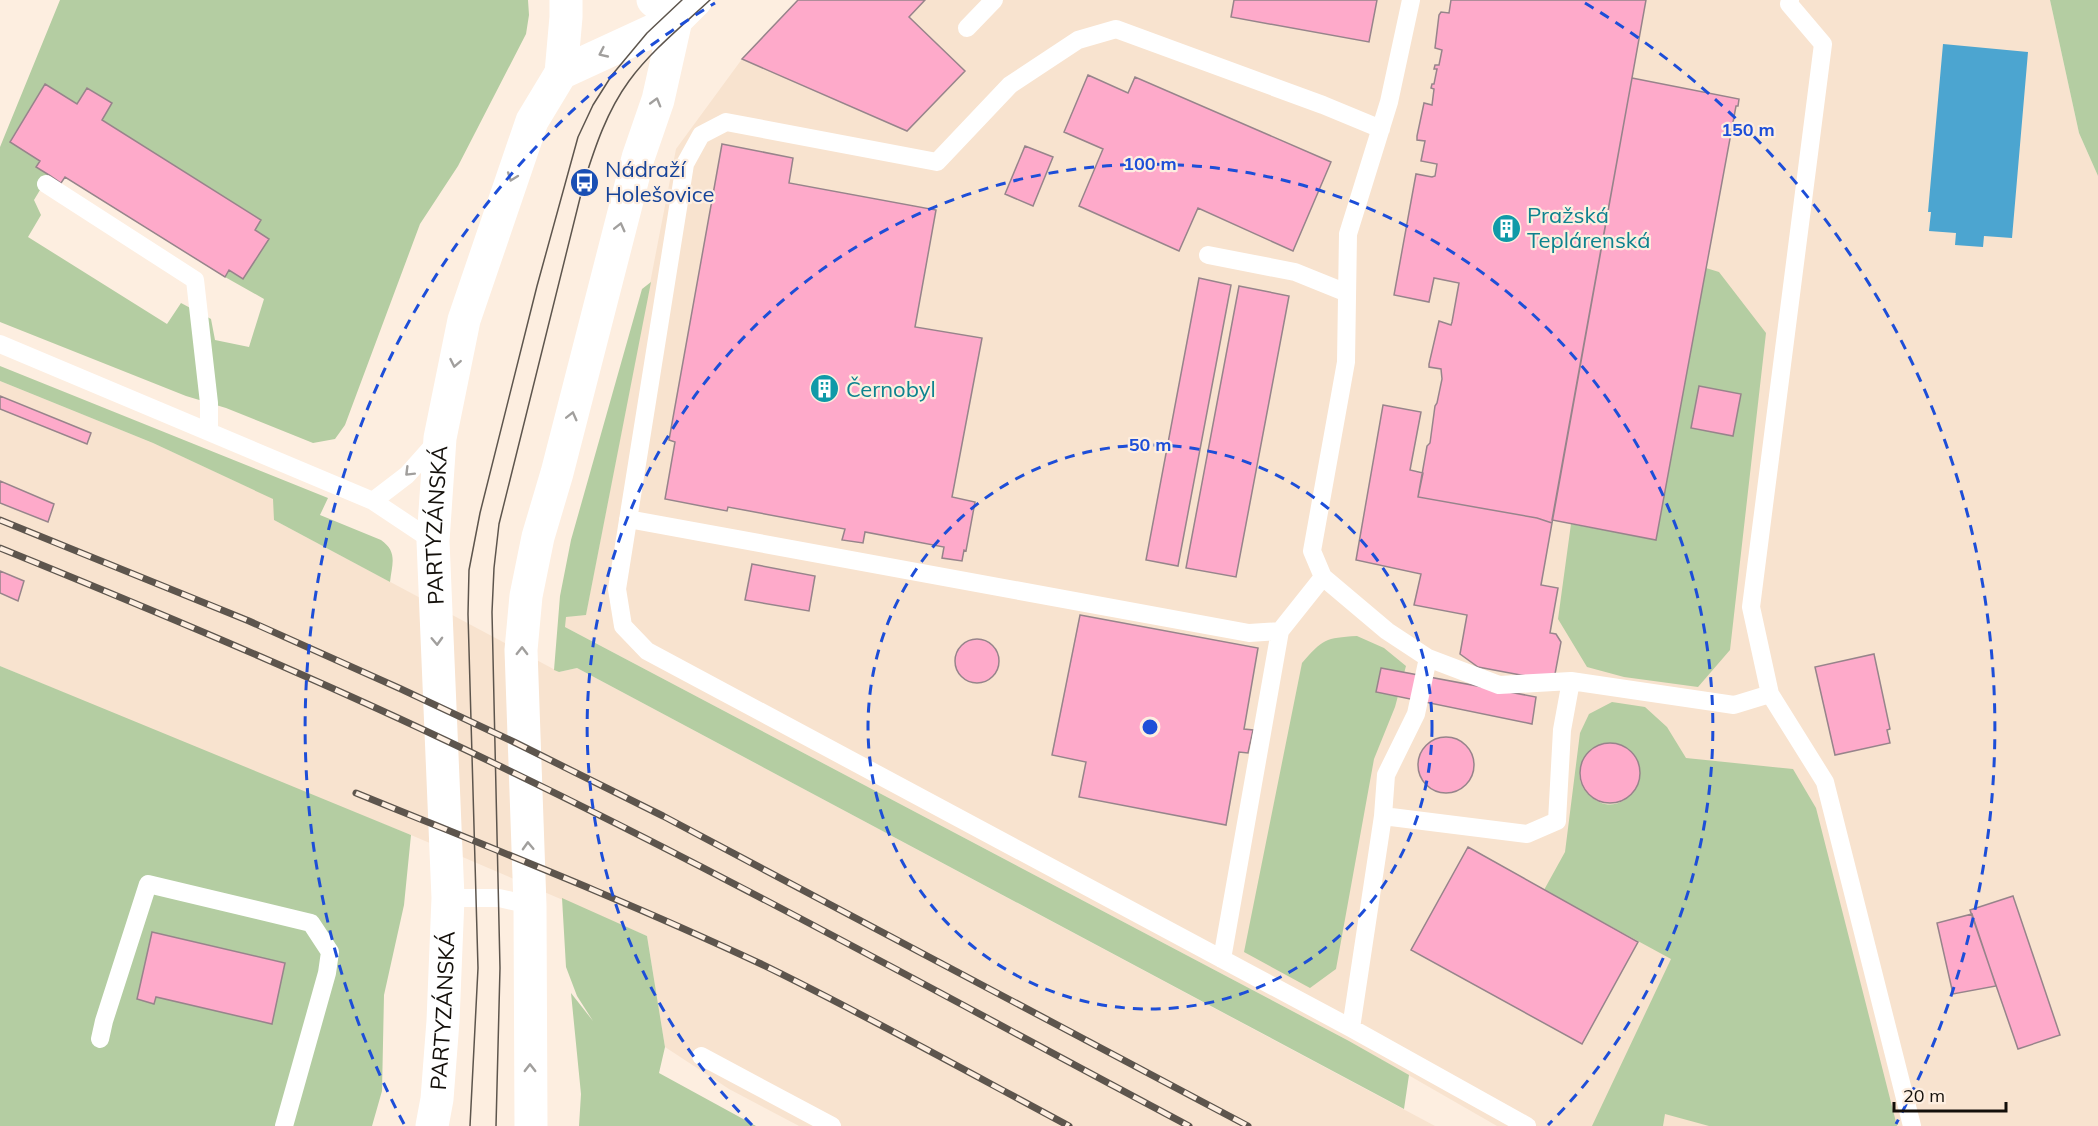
<svg xmlns="http://www.w3.org/2000/svg" width="2098" height="1126" viewBox="0 0 2098 1126" font-family="Mulish,sans-serif">
  <style>
    .built { fill: #f8e3cf }
    .green { fill: #b4cda2; fill-rule: evenodd }
    .water { fill: #4ca5d0 }
    .building { fill: #feaaca; stroke: #97848b; stroke-width: 1.5 }
    .lines { fill: none; stroke-linecap: round; stroke-linejoin: round }
    .service { stroke: #fff; stroke-width: 18 }
    .secondary { stroke: #fff; stroke-width: 33 }
    .tram { stroke: #5d554d; stroke-width: 1.5 }
    .rail-casing { stroke: #5d554d; stroke-width: 7 }
    .rail { stroke: #fdeee0; stroke-width: 4.5; stroke-dasharray: 14; stroke-linecap: butt }
    .oneway { stroke: #a19f9d }
    .ring { fill: none; stroke: #1d4ed8; stroke-width: 3; stroke-dasharray: 10 8 }
    .labels { text-anchor: middle; stroke-width: 4.5; stroke-linejoin: round; paint-order: stroke }
    .transit-label { font-size: 22px; fill: #164399; stroke: #fdeee0; text-anchor: start }
    .culture-label { font-size: 22px; fill: #0d838f; stroke: #fdeee0; text-anchor: start }
    .street-label { font-size: 22px; fill: #130f0a; stroke: #fdeee0 }
    .centre { fill: #1d4ed8; stroke: #fdeee0; stroke-width: 3 }
    .ring-label { font-size: 18px; text-anchor: middle; font-weight: bold; fill: #1d4ed8; stroke: #fdeee0; stroke-width: 4.5; stroke-linejoin: round; paint-order: stroke }
  </style>
  <rect width="100%" height="100%" fill="#fdeee0"/>
  <path class="built" d="M798,0H2050L2079,133L2098,176V1126H1497L1349,1041L565,627V617L586,614L676,149L742,59Z
    M0,381L153,443L274,499V520L559,672L577,668L1435,1126H799L729,1089L665,1047L647,936L411,835L272,780L0,666Z"/>
  <path class="green" d="M60,0H528L529,15L526,34L458,166L420,224L345,425L335,439L313,443L226,408L186,396L0,322V147ZM45,84L77,104L87,88L112,103L102,120L261,220L255,230L268,239L243,279L229,270L225,277L264,299L249,347L215,340L211,319L181,303L167,324L28,237L41,215L34,200L49,175L37,167L40,161L10,141Z
    M2050,0H2098V176L2079,133Z
    M1706,268L1719,272L1766,333L1730,650L1698,687L1624,677L1587,667L1558,619L1571,524L1656,540ZM1699,387L1741,394L1733,436L1691,428Z
    M651,282L586,615L566,617L565,627L1349,1041L1409,1075L1404,1109L577,668L559,672L554,670L560,596L571,540L642,289Z
    M0,366L328,498L320,515L381,540C398,552 392,564 390,582L274,520L273,499L153,443L0,381Z
    M1357,636L1384,648L1406,666L1395,707L1374,759L1336,969L1310,988L1244,952L1302,663C1323,639 1325,638 1357,636Z
    M0,666L411,835L404,905L384,995L382,1091L372,1126H0ZM152,932L285,963L271,1023L156,997L154,1004L137,999Z
    M1612,702L1645,707L1667,727L1686,758L1793,769L1816,808L1897,1126H1709L1665,1114L1663,1126H1592L1671,959L1544,890L1565,852L1580,733L1589,714ZM1604,743C1671,743 1630,835 1588,794C1570,777 1584,750 1604,743Z
    M562,898L647,936L665,1047L659,1073L756,1126H579L581,1094L571,993L593,1021L577,996L566,967Z"/>
  <path class="water" d="M1943,44L2028,52L2012,238L1984,236L1983,247L1955,245L1956,233L1929,231L1931,212H1928Z"/>
  <path class="building" d="M798,0H925L909,17L965,71L907,131L742,59Z
    M1234,0H1377L1369,42L1231,17Z
    M1451,0H1646L1552,523L1537,518L1418,497L1427,446L1430,443L1435,406L1437,403L1442,379L1441,369L1429,367V364L1439,321L1451,325L1452,322L1459,283L1434,278L1429,302L1394,295L1416,174L1432,177L1435,176L1437,164L1421,161L1425,141L1417,140V136L1424,103L1432,105L1434,89L1431,88L1432,84H1434L1437,69H1434L1435,65H1439L1442,50L1435,48L1439,15L1441,12L1449,13Z
    M1088,75L1128,93L1135,77L1331,162L1293,251L1198,208L1179,251L1079,206L1103,149L1064,132Z
    M1632,78L1739,99L1738,106H1736L1656,540L1552,520Z
    M45,84L77,104L87,88L112,103L102,120L261,220L255,230L269,239L243,279L229,270L225,277L65,177L61,183L49,175L36,167L40,161L10,142Z
    M722,144L793,158L789,183L936,210L915,327L982,338L952,497L975,502L966,551L964,550L962,561L942,558L944,547L865,532L863,543L842,540L845,529L728,507L727,511L665,499L675,442L669,440Z
    M1025,146L1053,157L1033,206L1005,194Z
    M1199,278L1231,285L1178,566L1146,560Z
    M1239,286L1289,296L1236,577L1186,568Z
    M1699,386L1741,394L1733,436L1691,428Z
    M0,396L91,433L87,444L0,409Z
    M1383,405L1421,412L1410,470L1423,473L1418,497L1537,518L1552,523L1541,585L1558,588L1550,633L1556,634L1561,642L1555,674L1548,680L1478,667L1460,654L1467,615L1414,605L1421,574L1356,560Z
    M0,481L54,504L48,522L0,503Z
    M752,564L815,576L809,611L745,600Z
    M0,571L24,581L18,601L0,593Z
    M1080,615L1258,648L1244,729L1253,730L1248,753L1239,752L1226,825L1079,797L1086,762L1052,755Z
    M955 661a22 22 0 1 1 44 0a22 22 0 1 1-44 0Z
    M1874,654L1890,729L1887,730L1890,743L1835,755L1815,667Z
    M1381,668L1536,697L1532,724L1376,692Z
    M1418 765a28 28 0 1 1 56 0a28 28 0 1 1-56 0Z
    M1580 773a30 30 0 1 1 60 0a30 30 0 1 1-60 0Z
    M1468,847L1638,942L1582,1044L1411,950Z
    M2013,896L2060,1035L2018,1049L1970,910Z
    M1972,914L1996,986L1953,994L1937,923Z
    M152,932L285,963L272,1024L156,997L154,1004L137,999Z"/>
  <g class="lines">
    <path class="service" d="M1411,0L1389,102L1348,234L1346,362L1312,551L1323,577L1387,631L1428,658L1499,685L1571,681L1734,705L1770,694
      M1790,0L1789,4L1823,44L1751,607L1770,694L1825,782L1912,1126
      M967,28L994,0
      M1381,129L1323,105L1116,29L1078,40L1010,85L937,162L726,122L701,135L685,164L617,589L623,626L647,651L1351,1028L1527,1126
      M46,184L195,280L209,403V432
      M1208,255L1295,272L1347,293
      M0,344L373,501L433,541
      M373,501L407,475L439,439
      M628,519L1249,633L1280,631L1323,577
      M1383,816L1527,834L1557,821L1562,730L1571,681
      M448,898H499L530,905
      M1222,959L1280,631
      M1351,1028L1383,816L1386,775L1416,714L1428,658
      M100,1039L104,1021L148,884L311,923L330,952L327,973L284,1126
      M701,1056L832,1126"/>
    <g class="secondary">
      <path d="M653,0L676,20"/>
      <path d="M561,73L566,17V0"/>
      <path id="s1" d="M432,1126L437,1099L443,1021L448,898L433,541L440,438L464,320L532,121L561,73L676,20L696,0"/>
      <path d="M531,1126L530,905L521,650L526,596L538,537L557,473L638,158L658,100L676,20"/>
    </g>
    <path class="tram" d="M470,1126L478,968L468,614L469,570L480,513L537,286L578,137L593,105L612,75L647,33L682,0
      M496,1126L500,968L492,612L494,568L499,524L584,182C595,147 607,111 629,81C651,51 682,26 710,0"/>
    <defs>
      <path id="rail" d="M0,520L249,621L401,689L514,742L663,816L1248,1126
        M0,548C150,609 299,671 445,740C698,859 942,995 1189,1126
        M356,793C491,848 627,901 759,963C864,1014 966,1071 1069,1126"/>
    </defs>
    <use href="#rail" class="rail-casing"/>
    <use href="#rail" class="rail"/>
  </g>
  <defs><path id="oneway-chevron" d="M-2-3.5L2.5 0L-2 3.5" fill="none" stroke-width="1.6" stroke-linecap="round" stroke-linejoin="round" transform="scale(1.5)"/></defs>
  <g class="oneway">
    <use href="#oneway-chevron" transform="translate(603 53) rotate(155)"/>
    <use href="#oneway-chevron" transform="translate(656 102) rotate(-74)"/>
    <use href="#oneway-chevron" transform="translate(512 177) rotate(110)"/>
    <use href="#oneway-chevron" transform="translate(620 227) rotate(-76)"/>
    <use href="#oneway-chevron" transform="translate(455 363) rotate(101)"/>
    <use href="#oneway-chevron" transform="translate(572 416) rotate(-76)"/>
    <use href="#oneway-chevron" transform="translate(409 472) rotate(135)"/>
    <use href="#oneway-chevron" transform="translate(437 641) rotate(88)"/>
    <use href="#oneway-chevron" transform="translate(522 651) rotate(-89)"/>
    <use href="#oneway-chevron" transform="translate(528 846) rotate(-92)"/>
    <use href="#oneway-chevron" transform="translate(530 1068) rotate(-90)"/>
  </g>
  <g class="ring">
    <circle cx="1150" cy="727" r="282"/>
    <path d="M752 1125A563 563 0 1 1 1548 1125"/>
    <path d="M404 1124A845 845 0 0 1 715 3M1585 3A845 845 0 0 1 1896 1124"/>
  </g>
  <defs>
    <symbol id="bus-disc" viewBox="-11 -11 22 22"><circle r="9.5" fill="#1a4fb4" stroke="#fdeee0"/><path d="M-5-6H5V4H4V6H2V4H-2V6H-4V4H-5ZM-3.5-4V0h7V-4ZM-3.5 1.2v1.5H-2V1.2ZM2 1.2v1.5H3.5V1.2Z" fill="#fff"/></symbol>
    <symbol id="building-disc" viewBox="-11 -11 22 22"><circle r="9.5" fill="#0f9aa8" stroke="#fdeee0"/><path d="M-4-6H4V6H1V3H-1V6H-4ZM-2.5-4.3h1.7v1.8h-1.7ZM.8-4.3h1.7v1.8H.8ZM-2.5-1h1.7V.8h-1.7ZM.8-1h1.7V.8H.8Z" fill="#fff"/></symbol>
  </defs>
  <g fill-rule="evenodd">
    <use href="#bus-disc" x="568" y="166" width="33" height="33"/>
    <use href="#building-disc" x="1490" y="212" width="33" height="33"/>
    <use href="#building-disc" x="808" y="372" width="33" height="33"/>
  </g>
  <g class="labels">
    <g class="transit-label">
      <text x="605" y="177">Nádraží<tspan x="605" dy="25">Holešovice</tspan></text>
    </g>
    <g class="culture-label">
      <text x="1527" y="223">Pražská<tspan x="1527" dy="25">Teplárenská</tspan></text>
      <text x="846" y="397">Černobyl</text>
    </g>
    <g class="street-label">
      <text dy="8" stroke="none"><textPath href="#s1" startOffset="602">PARTYZÁNSKÁ</textPath></text>
      <text dy="8" stroke="none"><textPath href="#s1" startOffset="116">PARTYZÁNSKÁ</textPath></text>
    </g>
  </g>
  <circle cx="1150" cy="727" r="9" class="centre"/>
  <g class="ring-label">
    <text x="1748" y="136">150 m</text>
    <text x="1150" y="170">100 m</text>
    <text x="1150" y="451">50 m</text>
  </g>
  <path d="M1894 1102v9h112v-9" fill="none" stroke="#130f0a" stroke-width="3"/>
  <text x="1903" y="1102" font-size="18" fill="#130f0a" stroke="#fdeee0" stroke-width="4.5" paint-order="stroke">20 m</text>
</svg>
